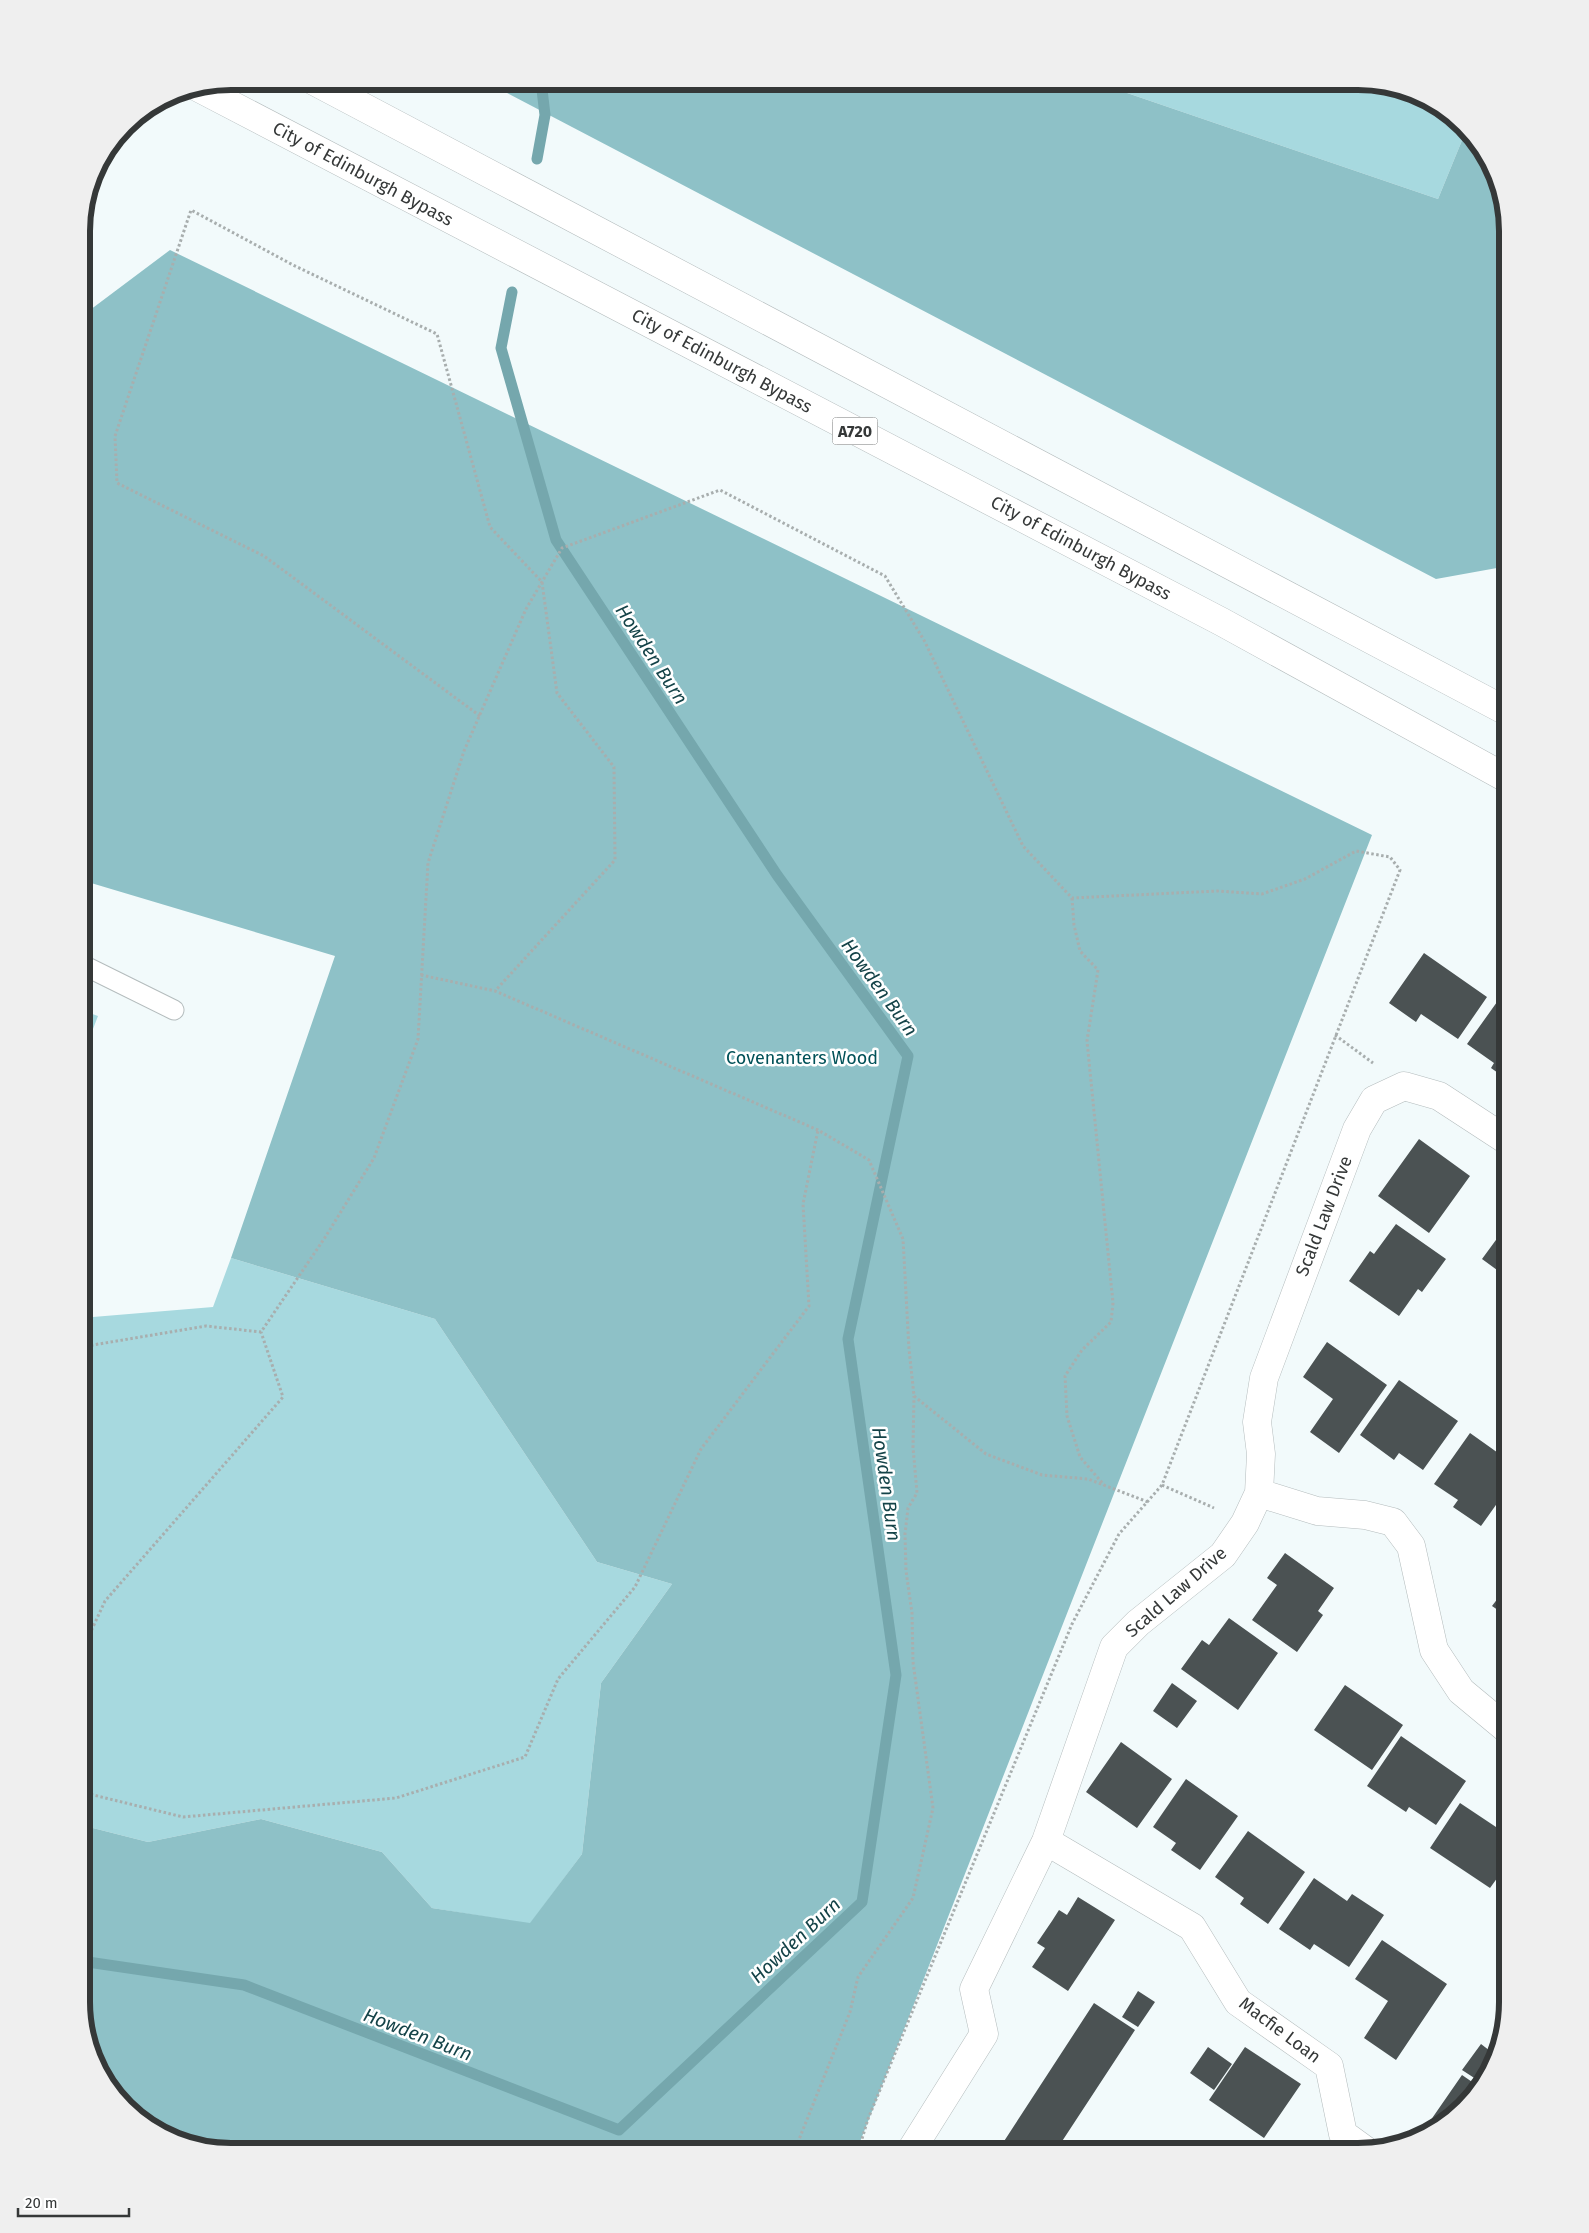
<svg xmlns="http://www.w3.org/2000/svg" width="1589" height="2233" viewBox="0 0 1589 2233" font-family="'Fira Sans',sans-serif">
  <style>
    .green { fill: #a7d9df }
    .forest { fill: #8ec1c7 }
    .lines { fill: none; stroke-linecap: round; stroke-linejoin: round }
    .stream { stroke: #75a7ad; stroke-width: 11 }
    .building { fill: #4b5253 }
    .service-casing { stroke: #b4bcbd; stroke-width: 21 }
    .minor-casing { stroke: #b4bcbd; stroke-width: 29 }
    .trunk-casing { stroke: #b4bcbd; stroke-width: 29 }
    .path { stroke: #a8aeae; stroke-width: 3; stroke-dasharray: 2.5 2.5; stroke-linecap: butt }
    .service { stroke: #fff; stroke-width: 19 }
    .minor { stroke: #fff; stroke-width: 28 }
    .trunk { stroke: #fff; stroke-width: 28 }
    .labels { text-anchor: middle; stroke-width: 5; stroke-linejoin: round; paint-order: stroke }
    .shield { fill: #fff; stroke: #727474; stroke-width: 1 }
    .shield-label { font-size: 16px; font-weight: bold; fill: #353838 }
    .street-label { font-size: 18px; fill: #353838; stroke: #fff }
    .park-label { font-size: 18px; fill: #015158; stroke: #fff }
    .water-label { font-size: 19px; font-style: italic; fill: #144348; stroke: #fff }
    .rim { fill: none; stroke: #353838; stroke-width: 6 }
  </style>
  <rect width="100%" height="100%" fill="#f2fafb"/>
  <path class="green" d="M1092,81L1368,82L1433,101L1465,133L1438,199Z
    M81,1010L98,1016L81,1060Z
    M231,1258L435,1319L597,1562L672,1584L601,1683L582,1854L530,1924L432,1908L382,1852L261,1819L148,1842L81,1825V1318L213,1307Z"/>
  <path class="forest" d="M484,81H1092L1438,199L1465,133L1488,156L1508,231V566L1436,579Z
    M170,250L1372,835L856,2152L221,2151L156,2132L101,2077L81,2002V1825L148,1842L261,1819L382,1852L432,1908L530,1923L582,1854L601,1683L672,1584L597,1562L435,1319L231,1258L335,956L81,880L82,316Z"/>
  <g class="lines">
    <path class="stream" d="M537,159L545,115L541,81
      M81,1961L244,1985L619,2130L862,1902L896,1675L848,1339L908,1056L777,875L556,540L501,348L512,292"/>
  </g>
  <path class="building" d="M1424,953L1487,997L1458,1039L1421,1014L1416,1022L1389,1003Z
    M1502,995L1508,999V1080L1491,1068L1494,1063L1467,1044Z
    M1419,1139L1470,1176L1429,1233L1378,1196Z
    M1396,1224L1446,1259L1422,1292L1418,1289L1399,1316L1349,1281L1370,1251L1374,1254Z
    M1504,1229L1508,1232V1278L1482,1259Z
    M1327,1342L1387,1385L1339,1453L1310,1432L1333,1399L1303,1377Z
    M1399,1380L1458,1421L1423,1470L1399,1453L1394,1460L1360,1435Z
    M1470,1433L1508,1460V1488L1481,1526L1453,1507L1458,1500L1434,1484Z
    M1285,1553L1334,1588L1318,1611L1323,1615L1297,1652L1252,1620L1277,1585L1267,1578Z
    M1508,1585V1617L1492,1606Z
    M1229,1618L1278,1653L1238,1710L1181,1669L1202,1640L1209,1645Z
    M1172,1683L1197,1701L1177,1728L1153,1711Z
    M1345,1685L1403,1725L1372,1770L1314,1730Z
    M1401,1736L1466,1781L1436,1825L1409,1807L1406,1812L1367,1786Z
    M1121,1742L1172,1779L1137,1828L1086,1792Z
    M1186,1779L1238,1816L1200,1870L1171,1850L1176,1843L1153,1827Z
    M1460,1803L1508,1835V1863L1490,1888L1430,1848Z
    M1248,1831L1305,1872L1268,1924L1240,1904L1244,1898L1215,1877Z
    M1314,1878L1347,1901L1352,1894L1384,1915L1349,1967L1314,1944L1310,1950L1279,1929Z
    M1078,1897L1115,1920L1068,1991L1032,1967L1045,1948L1037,1943L1052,1921L1059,1910L1067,1915Z
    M1382,1940L1447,1984L1396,2060L1364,2038L1388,2001L1355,1979Z
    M1138,1991L1155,2002L1138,2027L1122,2017Z
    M1094,2003L1135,2030L1055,2152H997Z
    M1481,2044L1494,2054L1488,2077L1482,2083L1462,2070Z
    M1208,2047L1232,2064L1214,2090L1190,2073Z
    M1245,2047L1301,2084L1264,2138L1209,2100Z
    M1462,2075L1478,2086L1432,2132L1426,2127Z"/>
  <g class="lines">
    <defs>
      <path id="service" d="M81,964L174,1010"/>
      <path id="minor" d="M1259,1493L1317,1511L1365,1515L1393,1522L1411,1546L1434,1650L1461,1691L1508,1730
        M1046,1841L1192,1927L1238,2002L1329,2066L1343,2134L1365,2150
        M910,2152L984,2034L974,1989L1046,1841L1114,1647L1138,1623L1223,1555L1245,1523L1259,1493L1261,1454L1257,1422L1264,1378L1357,1129L1374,1100L1404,1086L1439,1096L1508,1141"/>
      <path id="trunk" d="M314,81L1508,712
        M199,88L1222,622L1508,779"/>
    </defs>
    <use href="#service" class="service-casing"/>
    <use href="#minor" class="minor-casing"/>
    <use href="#trunk" class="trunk-casing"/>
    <path class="path" d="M480,716L264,556L117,483L115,436L191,210L293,265L437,334L490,527L542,582L557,693L614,767L615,860L495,991
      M1072,898L1074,925L1080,951L1098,970L1087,1041L1113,1303L1111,1322L1082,1350L1065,1376L1067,1416L1080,1457L1104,1485
      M421,975L495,991L818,1130L869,1160L903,1239L909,1349L914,1396L986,1454L1042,1475L1088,1479L1148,1502
      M1335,1035L1373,1063
      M81,1347L206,1326L261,1332L326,1236L374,1158L418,1039L428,863L464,751L526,609L562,548L720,490L885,576L925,642L1023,846L1072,898L1217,891L1262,894L1305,879L1356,851L1390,857L1400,870L1162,1485L1119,1534L1072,1624L868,2119L858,2152
      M1162,1485L1214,1508
      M81,1653L105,1601L283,1397L261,1332
      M81,1792L183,1817L396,1798L525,1757L558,1679L635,1587L701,1449L809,1306L803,1204L818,1130
      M794,2152L850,2012L858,1977L913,1898L933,1808L913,1662L912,1613L906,1571L905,1534L908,1508L917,1493L913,1447L914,1396"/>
    <use href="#service" class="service"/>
    <use href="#minor" class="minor"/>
    <use href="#trunk" class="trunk"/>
  </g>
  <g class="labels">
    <rect class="shield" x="832.5" y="417.5" width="45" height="27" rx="4"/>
    <g class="shield-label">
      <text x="855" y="437">A720</text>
    </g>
    <g class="street-label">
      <text transform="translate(363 174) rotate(28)" y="6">City of Edinburgh Bypass</text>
      <text transform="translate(722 361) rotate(28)" y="6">City of Edinburgh Bypass</text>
      <text transform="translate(1081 548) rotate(28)" y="6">City of Edinburgh Bypass</text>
      <text transform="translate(1324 1216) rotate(-69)" y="6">Scald Law Drive</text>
      <text transform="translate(1176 1592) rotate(-41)" y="6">Scald Law Drive</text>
      <text transform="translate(1280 2030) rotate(37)" y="6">Macfie Loan</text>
    </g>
    <g class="park-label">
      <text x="802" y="1064">Covenanters Wood</text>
    </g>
    <g class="water-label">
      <text transform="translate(652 654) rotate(57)" y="7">Howden Burn</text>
      <text transform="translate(880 987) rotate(54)" y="7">Howden Burn</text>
      <text transform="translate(887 1484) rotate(82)" y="7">Howden Burn</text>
      <text transform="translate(795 1940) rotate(-43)" y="7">Howden Burn</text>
      <text transform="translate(418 2034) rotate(21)" y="7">Howden Burn</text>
    </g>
  </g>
  <path d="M0 0H1589V2233H0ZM231 90H1358A141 141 0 0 1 1499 231V2002A141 141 0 0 1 1358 2143H231A141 141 0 0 1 90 2002V231A141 141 0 0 1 231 90Z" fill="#efefef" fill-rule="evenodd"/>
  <path class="rim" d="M231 90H1358A141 141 0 0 1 1499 231V2002A141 141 0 0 1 1358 2143H231A141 141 0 0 1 90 2002V231A141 141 0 0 1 231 90Z"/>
  <path d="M18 2208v8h111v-8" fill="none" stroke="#353838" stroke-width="2.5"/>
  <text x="25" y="2208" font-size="15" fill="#353838" stroke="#ffffff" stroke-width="4" paint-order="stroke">20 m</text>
</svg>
